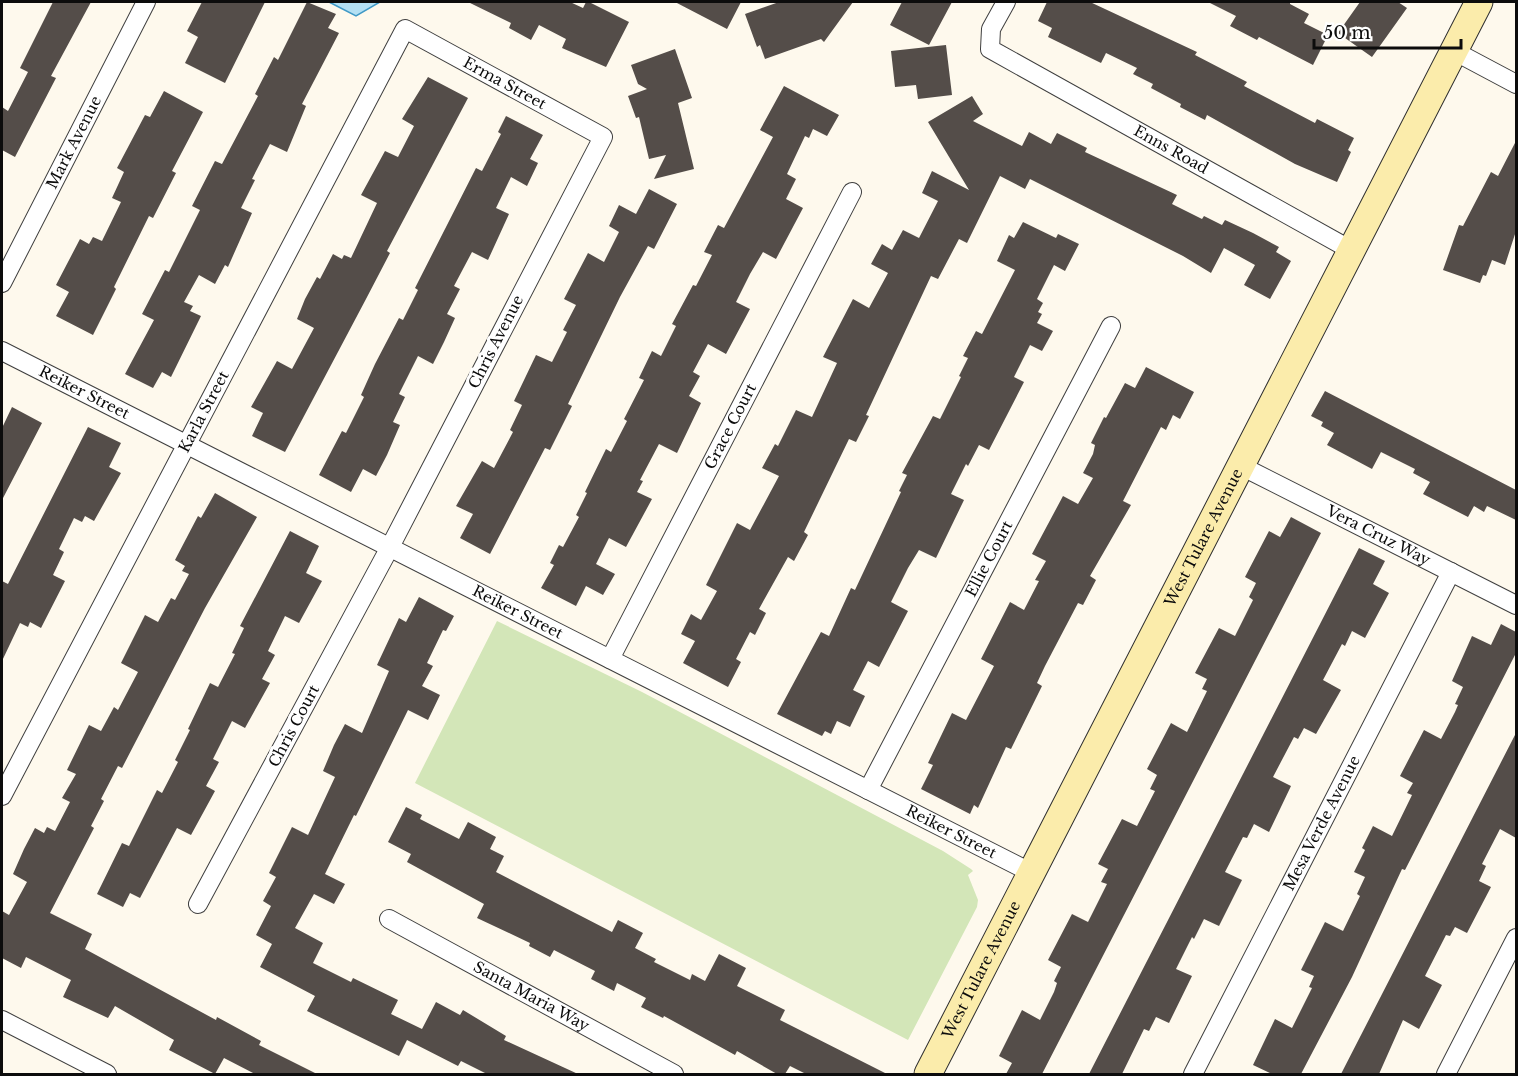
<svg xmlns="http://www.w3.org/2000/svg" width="1518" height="1076" viewBox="0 0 1518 1076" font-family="'Libre Baskerville',serif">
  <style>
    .green { fill: #d3e6b8 }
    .water { fill: #b4e0f3; stroke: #3f99c6; stroke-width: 1.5 }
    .building { fill: #544d49 }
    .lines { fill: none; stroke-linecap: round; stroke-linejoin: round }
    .street-casing { stroke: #3f3f3f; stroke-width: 20 }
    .secondary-casing { stroke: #2e2e2e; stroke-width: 29 }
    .street { stroke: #fff; stroke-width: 18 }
    .secondary { stroke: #fbecab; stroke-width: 27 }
    .labels { text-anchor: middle; stroke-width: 6; stroke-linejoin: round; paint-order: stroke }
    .street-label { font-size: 15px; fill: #0c0c0c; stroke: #fff }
  </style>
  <rect width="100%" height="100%" fill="#fef9ed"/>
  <path class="green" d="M497,621L642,692L943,851L971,869L973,871L968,875L978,900L977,907L908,1040L415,783Z"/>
  <path class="water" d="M329,2H380L356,16Z"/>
  <path class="building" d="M53,2H91L51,76L56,78L15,157L2,150V107L8,111L28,72L20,68Z
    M202,2H265L225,83L185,63L198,37L187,31Z
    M307,2L336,14L328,28L339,33L302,104L306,106L287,152L270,144L252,179L255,180L241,208L252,213L228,267L225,265L215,284L199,275L184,302L193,306L190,311L201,316L171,377L162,372L153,388L125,374L154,320L142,314L165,270L169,272L200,210L192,206L215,161L222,164L258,96L255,94L274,57L278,60Z
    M468,2H570L583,8L586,2H589L629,22L606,67L562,48L566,39L539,25L531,40L509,28L511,23Z
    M675,2H741L727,29Z
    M779,2H853L824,42L821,39L765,59L760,45L757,47L745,14Z
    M902,2H952L929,45L890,25Z
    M1047,2H1090L1197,52L1195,55L1247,82L1244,86L1315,123L1317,119L1354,138L1348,150L1351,152L1337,182L1295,164L1207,115L1205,120L1180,107L1181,104L1151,88L1153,84L1133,74L1137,68L1106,53L1101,63L1048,37L1052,28L1038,21Z
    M1208,2H1290V4L1309,14L1304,23L1328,35L1313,65L1259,37L1257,40L1230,26L1236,16Z
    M1360,2H1398L1407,8L1372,57L1338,33Z
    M946,45L952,95L918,99L916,85L895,87L891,51Z
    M675,49L692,98L678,103L694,169L654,179L666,155L649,159L639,117L636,118L628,96L647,89L638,84L631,65Z
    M428,77L468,98L387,251L390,253L366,299L285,452L252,436L263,413L251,407L277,361L292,369L314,328L297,319L305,299L317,277L320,279L333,254L342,259L344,255L351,258L377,203L361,195L385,151L398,157L414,126L402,119Z
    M784,86L839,115L827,136L813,129L809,138L805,136L787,174L796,179L786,199L803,208L776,259L763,252L750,274L736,302L750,309L726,354L708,344L693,372L700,376L689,396L701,403L677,453L659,444L640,480L643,481L637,492L652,499L626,547L609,538L596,564L615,574L603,595L586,586L576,606L541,588L554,565L550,563L559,545L563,547L579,517L576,515L587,493L585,492L606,449L611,452L627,421L624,419L644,380L639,378L652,351L661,356L676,326L672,324L693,285L696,286L712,255L704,252L718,225L724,228L773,137L760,130Z
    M164,91L203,112L172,171L176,173L153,218L149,216L114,287L116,289L93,335L56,316L69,292L56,285L80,239L89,244L93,237L102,241L121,202L112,198L124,172L117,168L145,115L150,117Z
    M972,96L983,114L973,121L1022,146L1029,132L1051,144L1057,133L1087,148L1085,152L1177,195L1172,204L1202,219L1204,216L1222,225L1225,220L1253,233L1279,247L1276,252L1291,261L1270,299L1244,285L1255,265L1224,248L1211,273L1183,256L1030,179L1025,189L1000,176L967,243L959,239L938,279L931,276L866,415L869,416L856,442L849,439L804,532L808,535L794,561L788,557L759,609L766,613L755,635L750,632L736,659L741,662L728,687L683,663L695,641L681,634L691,614L701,620L717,591L706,585L737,523L750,530L779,476L762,468L775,444L778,446L796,410L812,417L837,363L823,357L853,299L869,308L888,273L871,264L882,244L892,250L903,230L919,238L938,201L922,193L932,171L969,190L928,122Z
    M506,116L543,135L530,159L538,163L527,186L511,177L496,208L509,214L488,260L472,252L454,286L460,289L447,314L455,318L444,342L433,364L418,356L399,394L405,397L393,422L400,425L387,455L376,476L363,469L351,492L319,475L342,431L346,433L364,397L361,395L375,364L399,318L403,320L418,290L415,288L476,168L482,171L501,134L498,132Z
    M1516,141V231L1505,265L1492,260L1486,276L1483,275L1480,283L1443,270L1459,225L1463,226L1491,172L1498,176Z
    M649,189L677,204L654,249L648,246L620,297L568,404L572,406L550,450L545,448L490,554L460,538L473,514L456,506L482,461L494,468L513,432L510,430L522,405L514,401L536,355L552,362L567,332L563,330L576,305L564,299L588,253L604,262L619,232L609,226L619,205L636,214Z
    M1023,222L1056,238L1058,234L1079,244L1065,271L1054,265L1037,299L1043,303L1038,312L1042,314L1037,323L1053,331L1042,351L1030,345L1014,377L1024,382L989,450L979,445L968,466L966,464L951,494L964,500L936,558L919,550L908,568L891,602L908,611L879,667L868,661L853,690L865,696L850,727L837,721L831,734L825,731L822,736L777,714L821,632L829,636L851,588L855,590L901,492L899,491L907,475L902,473L933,416L940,419L961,377L959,376L968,358L963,356L976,331L982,334L1015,270L997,261L1009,235L1014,238Z
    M1146,367L1194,392L1180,419L1173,415L1166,430L1161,427L1123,501L1131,505L1090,576L1096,580L1083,605L1078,603L1045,666L1037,683L1042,686L1011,749L1006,747L978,808L974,805L970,814L921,789L933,765L928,763L952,713L966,720L994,666L981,659L1010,602L1024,610L1039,581L1035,580L1046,561L1032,554L1063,496L1078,504L1093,478L1083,473L1093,454L1095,445L1091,443L1104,417L1106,418L1125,383L1135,388Z
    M1325,391L1516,490V520L1487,506L1484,512L1474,506L1468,517L1423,494L1430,482L1413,473L1415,469L1381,452L1372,469L1327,445L1334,433L1321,426L1323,422L1311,416Z
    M12,407L42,423L2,500V428Z
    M88,427L121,443L109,467L121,473L94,521L85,516L82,522L74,518L59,549L64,552L53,575L65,581L41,628L30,622L28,627L20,623L2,661V581L8,584Z
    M215,493L257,517L205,608L122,768L118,766L101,799L104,801L91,826L94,828L50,913L92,934L85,949L216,1020L217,1017L261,1041L259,1045L317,1074H255L224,1058L215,1074L169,1050L174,1040L115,1006L108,1018L63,997L71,980L26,957L21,968L2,958V911L9,915L27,882L13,874L24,849L35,828L44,833L47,827L55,831L70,802L62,798L76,774L67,770L89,725L101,731L114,707L118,710L138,672L121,663L145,615L158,622L171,598L175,600L189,574L182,571L185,566L175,560L198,516L201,518Z
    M1291,517L1321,533L1042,1074H1006L1012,1063L999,1056L1022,1010L1040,1020L1054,992L1057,983L1054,981L1061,967L1048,960L1072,914L1088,922L1107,884L1101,882L1108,869L1098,864L1122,819L1137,826L1155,791L1150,789L1157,775L1147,769L1158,748L1171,723L1187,732L1207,691L1202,689L1207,679L1195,673L1219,628L1235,636L1253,600L1249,597L1256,583L1245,577L1269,531L1280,537Z
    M290,531L319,546L306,573L322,581L299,623L285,616L268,651L275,655L262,679L270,683L245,728L232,721L213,759L219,762L206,786L215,791L191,835L177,828L140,898L130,893L123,907L97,894L122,843L129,846L157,790L162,793L178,762L175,760L190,730L188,729L210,683L218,687L235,654L232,653L244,628L240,626Z
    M1359,548L1385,561L1373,584L1389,593L1365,638L1352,631L1345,646L1342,644L1323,680L1341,690L1316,734L1304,728L1298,739L1294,737L1273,777L1291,786L1269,832L1254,824L1247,838L1243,837L1225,872L1242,880L1219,926L1204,919L1194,939L1192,937L1176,969L1192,976L1169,1023L1156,1017L1149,1031L1144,1029L1122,1074H1089Z
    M419,597L454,616L446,631L443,630L427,663L433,666L422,686L440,695L428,720L408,710L356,816L354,815L325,874L345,884L334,904L314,894L295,928L323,943L313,963L351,982L353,978L398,1000L391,1014L422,1029L436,1002L460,1015L463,1010L506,1036L504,1040L578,1074H487L461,1061L458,1066L407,1040L399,1056L307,1011L315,996L260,967L272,944L256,935L271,906L263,901L276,877L269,873L292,827L308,835L335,777L323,771L334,745L345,724L362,733L389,671L377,665L399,618L406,622Z
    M1501,624L1516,632V653L1405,870L1402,869L1352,977L1301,1074H1272L1253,1065L1275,1019L1292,1028L1312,988L1309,987L1314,976L1301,970L1325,922L1343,931L1360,896L1357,894L1365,877L1354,872L1365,850L1362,848L1373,826L1392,836L1412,795L1407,793L1413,783L1400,776L1424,730L1441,739L1455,712L1458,705L1455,704L1463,687L1452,681L1472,636L1491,645Z
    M1516,733V838L1500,829L1482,864L1486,866L1479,881L1491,887L1480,908L1467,933L1455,927L1450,936L1446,935L1425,976L1442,985L1419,1029L1403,1020L1379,1074H1341Z
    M406,807L422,815L420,819L459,839L468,822L496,837L490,849L504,856L496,872L612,932L618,920L643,933L635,948L656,959L654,962L690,980L692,974L705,981L719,954L746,968L737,986L785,1010L780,1020L887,1074H806L790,1066L785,1074H777L737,1051L735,1055L664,1016L663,1018L641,1007L646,998L617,983L614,991L591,979L595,971L554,950L550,957L529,946L530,943L477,918L484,904L407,862L411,854L388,842Z"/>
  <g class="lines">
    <defs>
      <g id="street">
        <path id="s1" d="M1006,2L991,29L990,49L1351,250"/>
        <path d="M1454,51L1516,84"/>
        <path id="s2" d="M2,283L146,2"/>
        <path id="s3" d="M2,351L1032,873"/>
        <path id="s4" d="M1241,466L1516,605"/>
        <path id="s5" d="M610,659L852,192"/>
        <path id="s6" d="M868,790L1111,326"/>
        <path id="s7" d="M2,796L405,29L603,137L390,547L198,904"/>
        <path id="s8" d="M389,919L674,1074"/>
        <path d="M2,1020L107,1074"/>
        <path id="s9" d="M1193,1074L1451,572"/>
        <path d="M1446,1074L1516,938"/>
      </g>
      <g id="secondary">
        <path id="s10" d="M928,1074L1479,2"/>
      </g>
    </defs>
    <use href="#street" class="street-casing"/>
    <use href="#secondary" class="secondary-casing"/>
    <use href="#street" class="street"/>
    <use href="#secondary" class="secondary"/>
  </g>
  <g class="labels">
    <g class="street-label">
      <text dy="5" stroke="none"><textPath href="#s7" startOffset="980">Erma Street</textPath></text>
      <text dy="5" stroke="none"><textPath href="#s2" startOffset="158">Mark Avenue</textPath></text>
      <text dy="5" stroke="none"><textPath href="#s1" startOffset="258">Enns Road</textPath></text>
      <text transform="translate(496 342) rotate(-63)" y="5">Chris Avenue</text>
      <text dy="5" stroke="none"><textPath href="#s3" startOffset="92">Reiker Street</textPath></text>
      <text dy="5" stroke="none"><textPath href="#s7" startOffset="434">Karla Street</textPath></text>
      <text dy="5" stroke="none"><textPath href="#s5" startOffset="262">Grace Court</textPath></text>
      <text dy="5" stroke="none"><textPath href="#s4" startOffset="154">Vera Cruz Way</textPath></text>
      <text dy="5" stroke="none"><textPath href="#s10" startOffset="603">West Tulare Avenue</textPath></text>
      <text dy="5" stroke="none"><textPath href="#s6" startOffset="261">Ellie Court</textPath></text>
      <text dy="5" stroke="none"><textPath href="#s3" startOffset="578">Reiker Street</textPath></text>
      <text transform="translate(294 726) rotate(-62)" y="5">Chris Court</text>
      <text dy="5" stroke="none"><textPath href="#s9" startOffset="282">Mesa Verde Avenue</textPath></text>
      <text dy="5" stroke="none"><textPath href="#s3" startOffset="1064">Reiker Street</textPath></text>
      <text dy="5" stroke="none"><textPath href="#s10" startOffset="117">West Tulare Avenue</textPath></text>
      <text dy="5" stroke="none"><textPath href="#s8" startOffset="162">Santa Maria Way</textPath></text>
    </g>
  </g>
  <rect width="1518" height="1076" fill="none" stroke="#0c0c0c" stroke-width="6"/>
  <path d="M1314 39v9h147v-9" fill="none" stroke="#0c0c0c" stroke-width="3"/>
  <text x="1323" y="39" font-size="18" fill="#0c0c0c" stroke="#ffffff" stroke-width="4.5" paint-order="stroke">50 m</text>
</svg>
